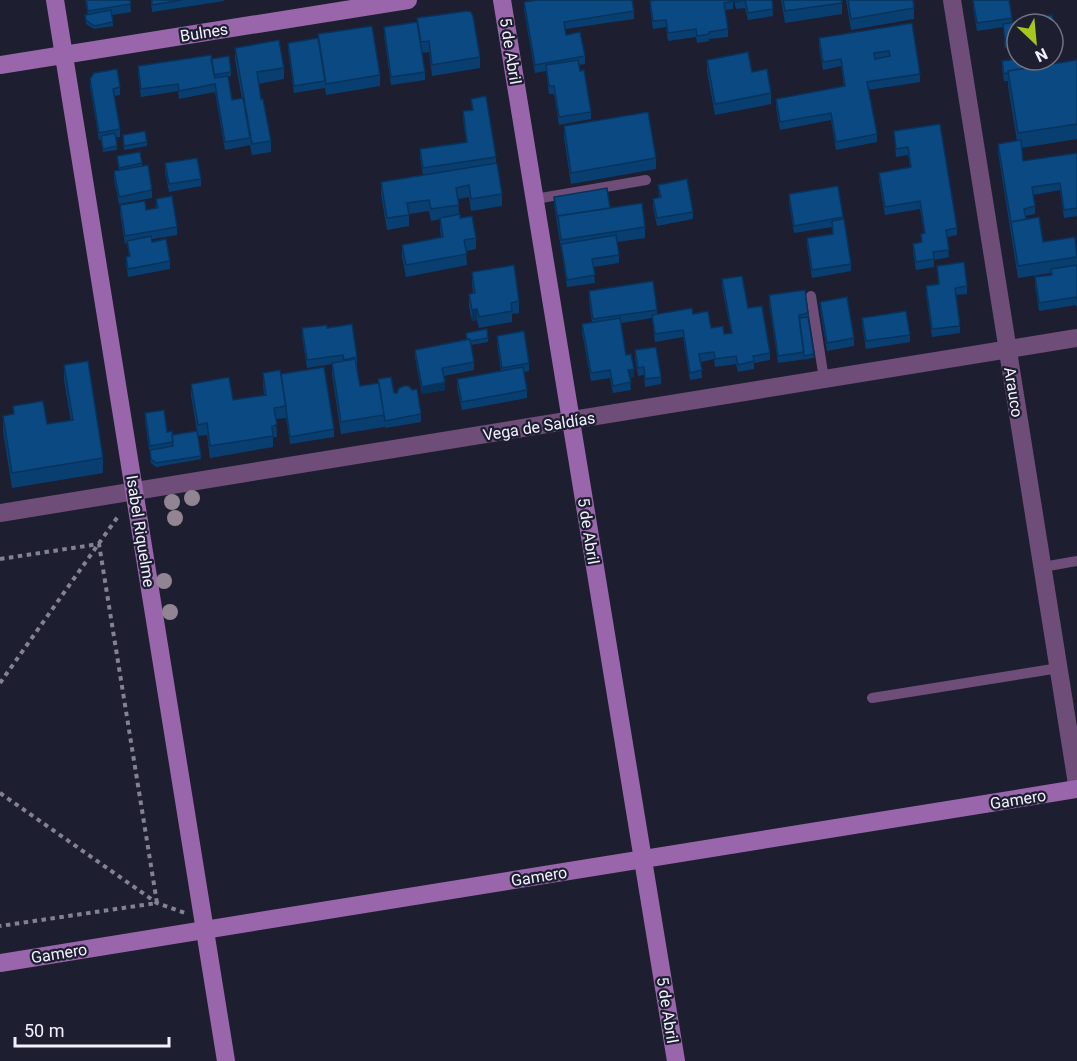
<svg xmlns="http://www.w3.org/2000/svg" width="1077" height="1061" viewBox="0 0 1077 1061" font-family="Roboto,sans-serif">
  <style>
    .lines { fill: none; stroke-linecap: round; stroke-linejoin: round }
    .path { stroke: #828292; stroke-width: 4; stroke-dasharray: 4.5 4.5; stroke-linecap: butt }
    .lane { stroke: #6e4e78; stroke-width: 10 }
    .street { stroke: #6e4e78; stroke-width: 18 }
    .secondary { stroke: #9a66ab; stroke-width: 18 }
    .tree { fill: #928593 }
    .wall { fill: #093f70 }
    .shaded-wall { fill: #07335b }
    .building { fill: #0a4982; stroke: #07335b; stroke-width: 1.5; fill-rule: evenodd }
    .labels { text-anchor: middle; stroke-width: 4.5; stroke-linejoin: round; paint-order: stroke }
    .street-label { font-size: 16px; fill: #f1f1ff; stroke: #1e1e31 }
  </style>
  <rect width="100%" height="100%" fill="#1e1e31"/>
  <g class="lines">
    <path class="path" d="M0,559L99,544L157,903L0,926
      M0,683L119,515
      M0,793L157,903L185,913"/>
    <path class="lane" d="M535,199L646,180
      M811,296L824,379
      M1043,567L1077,561
      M872,698L1059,668"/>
    <path class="street" d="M952,0L1077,784
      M0,513L1077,338"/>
    <path class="secondary" d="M55,0L226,1061
      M502,0L676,1061
      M0,65L408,0
      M0,963L1077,789"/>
  </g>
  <g class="tree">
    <circle cx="192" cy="498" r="8"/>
    <circle cx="172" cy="502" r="8"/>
    <circle cx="175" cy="518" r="8"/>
    <circle cx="164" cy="581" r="8"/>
    <circle cx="170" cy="612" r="8"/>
  </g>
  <path class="wall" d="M85,0H130L131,12L112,15L113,26L94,29L86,24L85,15H88Z
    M151,0H224V1L152,12Z
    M734,0H772L773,16L748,20L745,8L736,9Z
    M781,0H842V14L785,23Z
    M846,0H913L914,8V19L851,30Z
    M973,0H1009L1012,22L1052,15L1055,33V40L1053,41V24H1017V60H1044L1045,65L1077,60V139L1021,148L1023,161L1077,153V216L1064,218L1060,190L1033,195L1035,206V214L1025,216L1026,219L1039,217L1043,242L1075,237L1077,251V308L1076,305L1039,311L1035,285V277L1051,275V273L1018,278L998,152V144L1017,141L1008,86V81H1004L1002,69V61L1013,59L1011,47L1005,48L1003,27L977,31L973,7Z
    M650,1H733V9L725,10L728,29V37L709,39V41L697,43L696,37L668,41L666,27L653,29L650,8Z
    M524,2L634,11V19L565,29L566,35L585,56V64L579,65L591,112V119L559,125L554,94H549L546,71L535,73L524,10Z
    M417,18L480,57V68L432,76L429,52L422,53L425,72V80L391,85L384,35V27L417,22Z
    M912,23L920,74V82L868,90L877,134V142L836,150L831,120L780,130L776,107V99L844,87L841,66L823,70L819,46V38Z
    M318,34L380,75V86L326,95L325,88L294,93L288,50V43L318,38Z
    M235,48L284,68V79L258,84L261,99L271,141V152L252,155L250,145L225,150L215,92L179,99L178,91L141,97L138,74V66L211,59L231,72V76L228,77L232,100L242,99L235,60Z
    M707,60L752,72L771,93V104L715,115L707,71Z
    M90,79L120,87V95L114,96L120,129V137H116L117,150L103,152L101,140H99L90,87Z
    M471,99L496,157V163L502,194V206L471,211L469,197L458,199L459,214L460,218L476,238V249L466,251L467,265L406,277L402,256V245L441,238L440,229V219L431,221L429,211L409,214V226L387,230L381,194V182L423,175L420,157V149L466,142L463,119V111L472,110Z
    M940,124L957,228V235L947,237L949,257L934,260V267L916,270L913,252V244L921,243V234L924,233L920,209L885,215L879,180V173L910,168L908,155L896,157L894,131Z
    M564,126L656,158V169L571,184L564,138Z
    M123,135L147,142V146L124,150Z
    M117,156L142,163V166L152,190V198L119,204L114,179V171L119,170Z
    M165,163L201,179V186L169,192L165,171Z
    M658,185L693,212V219L657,226L653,207V199L659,197Z
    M838,186L851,264V271L812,278L807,246V238L832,234V227L794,233L789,202V194Z
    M554,197L610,208L645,227V238L617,242L619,255V263L593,267L595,283L567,287L554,204Z
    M156,199L177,227V235L152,239V242L170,261V269L128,277L126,264V257L129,256L127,243L125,244L120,213V205L146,210L156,208Z
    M937,266L967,286V294L956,295L960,326V333L932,337L926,294V286L938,284Z
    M472,272L519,301V313L512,314V322L479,328L477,320L472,321L469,306V294L473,293L472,283Z
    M722,279L748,308L770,353V360L754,363V369L738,372L736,364L715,367L714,359L701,362L702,378L690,380L683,337L655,342L652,318L621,323L626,355L634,377L630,378L631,390L613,393L610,378L591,381L582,332V324L592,323L589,299V291L657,310V314H693L711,328L724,334L731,333L722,287Z
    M805,290L814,358L778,363L769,303V295Z
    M820,302L854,338V346L827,351L820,309Z
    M862,318L910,335V342L866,349L862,325Z
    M302,328H327L357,357V365H356L360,386L378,383V379L394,393L421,414V422L385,428L384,425V427L341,434L332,374V364L307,368L302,336Z
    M466,333L488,338V342L471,345L474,362V370L444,376L445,390L422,394L415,357V350L466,339Z
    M497,336L529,363V371L524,372L527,390V398L462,410L457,387V379L501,371L497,343Z
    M635,350L661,377V384L645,387L644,375L638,376L635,358Z
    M64,365L103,458V473L12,488L3,431V416L13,415V406L47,424L71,421L64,380Z
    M263,373L281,374L334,429V437L290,444L286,418L276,419L277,437H273V447L210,458L207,435L198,436L201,459L156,467L151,463L145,421V413L167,432L172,435L197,431L191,395V384L233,400L264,395L263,384Z"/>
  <path class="shaded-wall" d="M477,309V320L472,321V310Z
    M634,369V377L628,378V370Z
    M445,382V390L422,394V387Z"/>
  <path class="building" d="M86,0H130L131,4L88,11Z
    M152,0H182L152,5Z
    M537,0H632L634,11L564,22L566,35L580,32L585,56L535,65L524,2Z
    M655,0H733V1L724,3L728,29L709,32V34L697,36L696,29L668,33L666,20L653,21L650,1Z
    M735,0H772L773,9L748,13L745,0L736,2Z
    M783,0H842V3L785,11Z
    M848,0H913L914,8L851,19Z
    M973,0H1009L1012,18L977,23Z
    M111,10L113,22L94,26L86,20L85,15Z
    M467,11L471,12L473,16L480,57L432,65L429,41L421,42L417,18Z
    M1052,15L1055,33H1053V24H1017V52L1013,53L1011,39L1005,40L1003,24Z
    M417,22L425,72L391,77L384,27Z
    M912,23L920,74L867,82L877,134L836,142L831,113L780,122L776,99L845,86L841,59L823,62L819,38ZM889,51L890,56L875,59L874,53Z
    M372,26L380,75L326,84L318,34Z
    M318,38L325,81L294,86L288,43Z
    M279,40L284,68L257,72L261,99H263L271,141L252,144L235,48Z
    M748,52L752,72L767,69L771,93L715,104L707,60Z
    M211,55L215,78L228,76L232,100L243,98L250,138L225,142L215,84L179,91L178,84L141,89L138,66Z
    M229,56L231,72L214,75L211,59Z
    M1017,59V60H1044L1045,65L1008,71V73L1004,74L1002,61Z
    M578,60L580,71L584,70L591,112L559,117L554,86H549L546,65Z
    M1077,60V124L1018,133L1008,71Z
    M117,69L120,87L113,89L120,129L99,133L90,79L94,73Z
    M486,96L496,157L423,168L420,149L467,142L463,111L473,110L471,99Z
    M648,112L656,158L571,173L564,126Z
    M940,124L957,228L946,230L949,250L933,252L934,259L916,262L913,244L922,242L921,234L925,233L920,201L885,207L879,173L911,167L908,147L896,149L894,131Z
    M145,131L147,142L124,146L123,135Z
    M115,133L117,146L103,149L101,136Z
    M1021,140L1023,161L1077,153V208L1064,210L1060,183L1032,187L1035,206L1024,209L1026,219L1011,222L998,144Z
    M140,152L142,163L119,168L117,156Z
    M197,158L201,179L169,184L165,163Z
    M497,163L502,194L471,199L469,185L456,188L459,205L431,209L429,200L407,203L409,215L387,218L381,182Z
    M148,165L152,190L119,197L114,171Z
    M687,179L693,212L657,218L653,199L661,197L658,185Z
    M838,186L843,217L794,226L789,194Z
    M607,188L610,208L558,216V220L554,197Z
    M172,196L177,227L125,236L120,205L145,201L146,210L158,208L156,199Z
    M642,203L645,227L561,240L558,216Z
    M460,214V218L472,216L476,238L464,240L467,254L406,265L402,245L443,237L440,218Z
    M1039,217L1043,242L1075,237L1077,257L1018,266L1011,222Z
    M844,219L851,264L812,270L807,238L833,234L832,221Z
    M616,235L619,255L592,259L595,275L567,280L561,244Z
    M151,236L152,242L166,239L170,261L128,269L126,257L130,256L127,241Z
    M964,262L967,286L955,288L960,326L932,329L926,286L939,284L937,266Z
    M514,265L519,301L511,303L512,311L479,317L477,309L472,310L469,294L475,293L472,272Z
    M1077,265V300L1076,297L1039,303L1035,277L1052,275L1051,269Z
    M742,276L748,308L762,306L770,353L753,356L754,361L738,365L736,356L715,359L714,352L699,354L702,370L690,373L683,330L655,334L652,315L692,308L693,314L708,311L711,328L723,326L724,334L732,333L722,279Z
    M653,281L657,310L593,319L589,291Z
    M805,290L808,313L799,315L804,352L778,356L769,295Z
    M847,297L854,338L827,343L820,302Z
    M906,311L910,335L866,341L862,318Z
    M808,317L814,354L804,356L799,318Z
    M620,318L626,355L631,354L634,369L628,370L631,382L613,386L610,370L591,373L582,324Z
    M352,324L357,357L344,360L343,355L307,360L302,328L327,325V328Z
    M487,329L488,338L470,341V339H467L466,333Z
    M524,331L529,363L502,368L497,336Z
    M470,339L474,362L442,368L445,382L422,387L415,350Z
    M656,347L661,377L645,379L644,367L638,368L635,350Z
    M355,359L360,386L379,383L384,415L341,422L332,363Z
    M88,361L103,458L12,473L3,416L14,414L13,406L43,401L47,424L73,420L64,365Z
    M324,367L334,429L290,437L281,374Z
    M523,367L527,390L462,402L457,379Z
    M280,370L286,406L274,408L277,425L272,426L273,436L210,446L207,423L198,425L191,384L229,377L233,400L266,395L263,373Z
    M391,377L394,393H397L399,388L404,386H409L412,390L417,389L421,414L385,421L378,379Z
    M164,410L167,432L172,431L173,442L150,446L145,413Z
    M197,431L201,456L156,463L151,459L150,450L173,446L172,435Z"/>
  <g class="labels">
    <g class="street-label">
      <text transform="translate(204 32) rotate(-9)" y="6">Bulnes</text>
      <text transform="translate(511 51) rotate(81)" y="6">5 de Abril</text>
      <text transform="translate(1014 392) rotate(81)" y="6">Arauco</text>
      <text transform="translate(539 426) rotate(-9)" y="6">Vega de Saldías</text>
      <text transform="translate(141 531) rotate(81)" y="6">Isabel Riquelme</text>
      <text transform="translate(589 531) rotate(81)" y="6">5 de Abril</text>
      <text transform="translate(1018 799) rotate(-9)" y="6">Gamero</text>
      <text transform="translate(539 876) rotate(-9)" y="6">Gamero</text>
      <text transform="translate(59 953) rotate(-9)" y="6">Gamero</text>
      <text transform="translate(668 1010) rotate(81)" y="6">5 de Abril</text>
    </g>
  </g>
  <g transform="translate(1035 42) rotate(154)"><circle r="28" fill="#1e1e31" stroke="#727283" stroke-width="1.5"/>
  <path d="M0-4.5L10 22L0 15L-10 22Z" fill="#a8c71c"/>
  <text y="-9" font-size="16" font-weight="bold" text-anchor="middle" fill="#f1f1ff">N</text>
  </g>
  <path d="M15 1037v9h154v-9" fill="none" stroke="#f1f1ff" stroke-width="3"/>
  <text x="24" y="1037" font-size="18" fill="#f1f1ff" stroke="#1e1e31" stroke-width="4.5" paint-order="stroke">50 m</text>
</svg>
